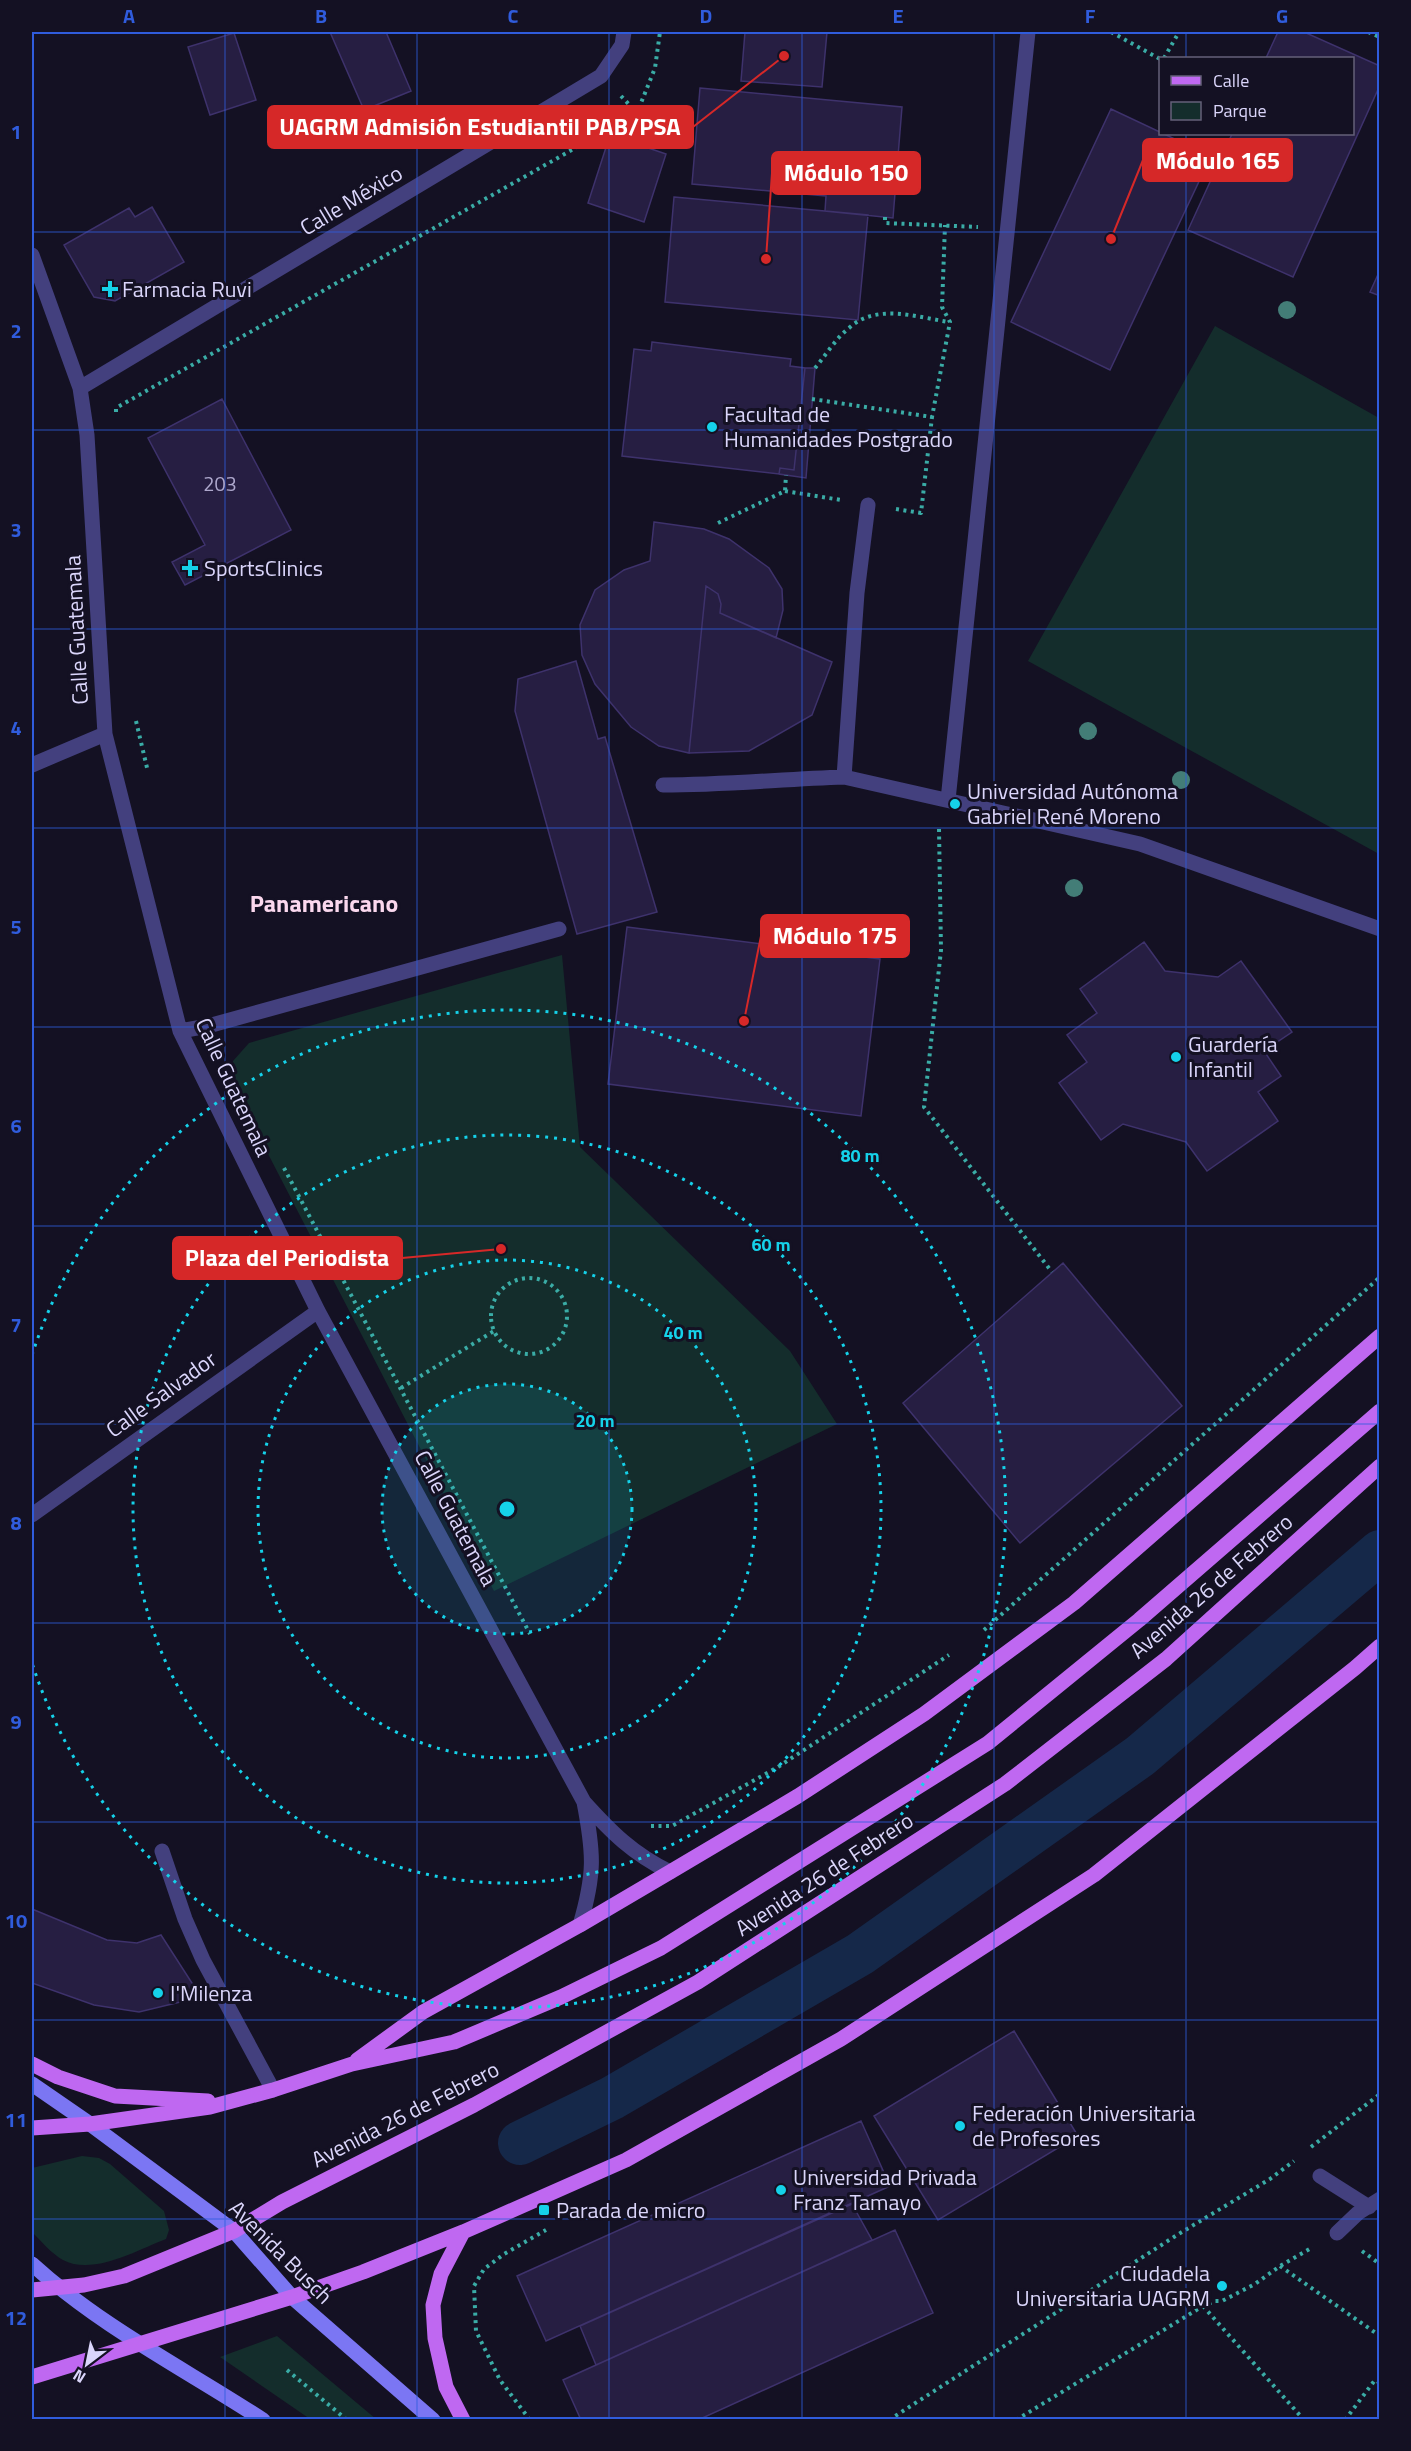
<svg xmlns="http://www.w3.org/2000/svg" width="1411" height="2451" viewBox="0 0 1411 2451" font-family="'Titillium Web',sans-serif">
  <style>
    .green { fill: #142d2c }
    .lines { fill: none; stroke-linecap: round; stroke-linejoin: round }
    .canal { stroke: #152849; stroke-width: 44 }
    .building { fill: #261e42; stroke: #3e326c; stroke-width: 1.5 }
    .path { stroke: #3aaca6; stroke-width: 4; stroke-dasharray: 3 4.5; stroke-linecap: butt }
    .service { stroke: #43407e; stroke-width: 15 }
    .minor { stroke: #43407e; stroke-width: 15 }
    .secondary { stroke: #7b76f3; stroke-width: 15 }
    .primary { stroke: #bf68f1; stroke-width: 15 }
    .tree { fill: #437d77 }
    .grid { fill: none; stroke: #305cdc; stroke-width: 1.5; stroke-opacity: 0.55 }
    .ring { fill: none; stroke: #15d1e9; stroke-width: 3; stroke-dasharray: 3 6 }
    .poi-dot { fill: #15d1e9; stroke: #141123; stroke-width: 2 }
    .labels { text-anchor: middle; stroke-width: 6; stroke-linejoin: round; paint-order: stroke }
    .number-label { font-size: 20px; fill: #aea8cd }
    .street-label { font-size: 22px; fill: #dbd6fb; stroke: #141123 }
    .poi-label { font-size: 22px; fill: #dbd6fb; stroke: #141123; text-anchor: start }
    .neighbourhood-label { font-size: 24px; font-weight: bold; fill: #fbd8ee; stroke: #141123 }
    .centre { fill: #15d1e9; stroke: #141123; stroke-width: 3 }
    .ring-label { font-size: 18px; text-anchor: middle; font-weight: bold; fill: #15d1e9; stroke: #141123; stroke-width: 6; stroke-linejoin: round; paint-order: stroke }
    .leader { fill: none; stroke: #d62828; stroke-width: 2 }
    .callout-dot { fill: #d62828; stroke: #141123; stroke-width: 2 }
    .callout { fill: #d62828; stroke: #d62828; stroke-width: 2 }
    .callout-label { font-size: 24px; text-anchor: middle; font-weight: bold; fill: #fff }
    .neatline { fill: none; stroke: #305cdc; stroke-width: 2 }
    .grid-label { font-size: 20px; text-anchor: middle; font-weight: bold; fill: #305cdc }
  </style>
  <rect width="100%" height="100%" fill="#141123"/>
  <path class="green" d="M1215,326L1379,418V854L1028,661Z
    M562,955L580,1147L790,1351L837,1424L494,1591L233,1086V1061L249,1043Z
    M82,2156L99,2158L110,2164L164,2211L169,2230L166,2239C137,2250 93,2276 63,2260C52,2254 41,2241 32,2232V2168Z
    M277,2336L376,2419H310L220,2357Z"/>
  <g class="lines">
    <path class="canal" d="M520,2143L612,2098L860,1954L1140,1756L1380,1552"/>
  </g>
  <path class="building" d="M330,32H386L411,91L364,110Z
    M745,32H827L822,87L741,81Z
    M1278,32H1304L1380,66V85L1293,277L1188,230L1232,134H1352V58H1266Z
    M234,33L256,100L210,115L188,47Z
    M700,88L902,107L893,218L825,211L826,196L692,184Z
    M1111,109L1211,156L1110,370L1011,322Z
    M610,135L666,154L644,222L588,203Z
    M674,197L868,215L858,320L665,302Z
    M152,207L184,262L115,301L94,297L64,245L129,208L135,217Z
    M1380,270V296L1370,292Z
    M652,342L791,359L790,366L805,368L794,470L780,468L779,474L622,456L634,349L651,351Z
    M805,368H815L806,478L779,474L780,468L794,470Z
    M222,399L291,530L185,585L172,562L205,545L148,438Z
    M654,522L704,529L729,539L769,568L782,589L783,610L776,638L720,613L721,604L718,594L706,586L689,753L659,746L631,727L595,684L582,655L580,625L595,590L624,570L650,561Z
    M706,586L718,594L721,604L720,613L832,662L812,715L749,751L689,753Z
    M576,661L598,739L605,737L657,912L577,934L515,711L518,679Z
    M627,927L880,959L861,1116L608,1084Z
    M1144,942L1165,971L1218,977L1241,961L1292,1032L1264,1051L1281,1076L1258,1092L1278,1121L1207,1171L1186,1142L1123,1124L1101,1140L1059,1083L1087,1062L1067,1035L1097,1013L1080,989Z
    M1063,1263L1182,1406L1020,1543L903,1403Z
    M32,1909L107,1940L137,1943L161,1935L201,1997L139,2012L94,2005L32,1983Z
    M1014,2031L1078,2136L938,2220L874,2116Z
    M861,2121L890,2186L546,2341L517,2276Z
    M852,2204L872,2240L596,2365L580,2326Z
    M895,2230L933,2313L698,2420H581L563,2380Z"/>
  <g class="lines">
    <path class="path" d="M1111,32L1160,59
      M1368,32L1380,37
      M1164,58L1179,32
      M621,96L637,113
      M885,217V223L978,227
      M815,368C826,355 836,338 849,328C876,303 916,317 949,322
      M812,399L932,417L950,322L942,307L945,225
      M116,412V408L637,113L655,68L660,32
      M785,491L841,500
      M896,509L921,513L932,417
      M718,523L785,491L786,475
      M136,721L148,772
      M939,829L941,950L924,1107L1052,1272
      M284,1168L530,1634
      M491 1316a38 38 0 1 1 76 0a38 38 0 1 1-76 0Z
      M401,1388L494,1331
      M984,1630L1380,1277
      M651,1826H672L778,1767L949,1655
      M1311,2147L1380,2094
      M1362,2251L1380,2264
      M1280,2266L1380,2336
      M1203,2306L1304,2420
      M287,2370L347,2420
      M530,2420L500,2380L476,2331L474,2286L484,2269L504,2254L546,2230
      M889,2420L1177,2235L1270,2179L1294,2161
      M1016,2420L1203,2306L1215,2301H1222L1255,2284L1280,2266L1313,2247
      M1345,2420L1375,2380L1380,2383"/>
    <path class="service" d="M868,505L857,593L844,777L1140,844L1380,929
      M663,785C724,785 783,779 844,777
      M948,800L1028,32
      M162,1851L185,1919L203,1960L273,2090
      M1320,2176L1369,2207
      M1337,2233L1358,2213L1380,2199"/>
    <path class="minor" d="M32,255L80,388L87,435L105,734L180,1031L318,1311L584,1802C611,1832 633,1854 670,1872
      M80,388L601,76L622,45L624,32
      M32,765L105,734
      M180,1031L208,1026L559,929
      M32,1515L318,1311
      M580,1925C595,1874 594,1854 584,1802"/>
    <path class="secondary" d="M32,2084L90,2124L234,2231L292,2297L433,2420
      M32,2264C101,2327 185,2369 263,2420"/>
    <path class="primary" d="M357,2060L423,2012L580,1925L670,1872L798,1796L924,1714L1074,1603L1380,1336
      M32,2064L58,2077L115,2096L208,2101
      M32,2128L90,2124L210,2107L273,2090L352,2064L454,2042L561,1997L661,1948L988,1743L1139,1620L1380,1411
      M463,2232L441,2274L433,2305L435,2338L446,2387L463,2420
      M32,2290L84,2285L124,2276L234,2231L282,2202L474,2105L698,1982L1005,1784L1166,1659L1380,1466
      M32,2377L292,2297L363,2272L463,2232L626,2160L841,2039L1094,1875L1355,1668L1380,1646"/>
  </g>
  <g class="tree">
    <circle cx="1287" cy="310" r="9"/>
    <circle cx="1088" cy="731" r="9"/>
    <circle cx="1181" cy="780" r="9"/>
    <circle cx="1074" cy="888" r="9"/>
  </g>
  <path class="grid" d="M225,32V2420M417,32V2420M609,32V2420M802,32V2420M994,32V2420M1186,32V58M1186,134V2420M32,232H1380M32,430H1380M32,629H1380M32,828H1380M32,1027H1380M32,1226H1380M32,1424H1380M32,1623H1380M32,1822H1380M32,2020H1380M32,2219H1380"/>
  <circle cx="507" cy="1509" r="125" fill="#15d1e9" fill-opacity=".12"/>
  <g class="ring">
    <circle cx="507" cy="1509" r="125"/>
    <circle cx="507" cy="1509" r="249"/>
    <circle cx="507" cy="1509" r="374"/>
    <path d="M32 1355A499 499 0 1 1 32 1663"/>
  </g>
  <g class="poi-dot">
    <path d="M107 280h6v6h6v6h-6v6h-6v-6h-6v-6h6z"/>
    <circle cx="712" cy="427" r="6"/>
    <path d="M187 559h6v6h6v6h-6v6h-6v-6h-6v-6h6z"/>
    <circle cx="955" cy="804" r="6"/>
    <circle cx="1176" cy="1057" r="6"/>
    <circle cx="158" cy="1993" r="6"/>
    <circle cx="960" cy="2126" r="6"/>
    <circle cx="781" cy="2190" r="6"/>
    <rect x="538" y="2204" width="12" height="12" rx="3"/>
    <circle cx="1222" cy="2286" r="6"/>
  </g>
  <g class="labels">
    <g class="number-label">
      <text x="220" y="491">203</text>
    </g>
    <g class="street-label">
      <text transform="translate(351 200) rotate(-31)" y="8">Calle México</text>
      <text transform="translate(76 630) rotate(-93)" y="8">Calle Guatemala</text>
      <text transform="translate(234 1087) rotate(65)" y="8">Calle Guatemala</text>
      <text transform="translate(161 1394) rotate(-36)" y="8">Calle Salvador</text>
      <text transform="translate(456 1518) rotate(62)" y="8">Calle Guatemala</text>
      <text transform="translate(1211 1586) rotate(-41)" y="8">Avenida 26 de Febrero</text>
      <text transform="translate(824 1874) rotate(-33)" y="8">Avenida 26 de Febrero</text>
      <text transform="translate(405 2114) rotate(-27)" y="8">Avenida 26 de Febrero</text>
      <text transform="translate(281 2252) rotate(45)" y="8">Avenida Busch</text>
    </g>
    <g class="poi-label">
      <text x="122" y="297">Farmacia Ruvi</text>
      <text x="724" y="422">Facultad de<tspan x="724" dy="25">Humanidades Postgrado</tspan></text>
      <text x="204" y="576">SportsClinics</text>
      <text x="967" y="799">Universidad Autónoma<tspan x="967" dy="25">Gabriel René Moreno</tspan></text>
      <text x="1188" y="1052">Guardería<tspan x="1188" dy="25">Infantil</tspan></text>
      <text x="170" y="2001">I'Milenza</text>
      <text x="972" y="2121">Federación Universitaria<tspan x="972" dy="25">de Profesores</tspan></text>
      <text x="793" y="2185">Universidad Privada<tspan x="793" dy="25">Franz Tamayo</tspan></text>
      <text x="556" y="2218">Parada de micro</text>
      <text x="1210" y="2281" text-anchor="end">Ciudadela<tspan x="1210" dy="25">Universitaria UAGRM</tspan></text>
    </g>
    <g class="neighbourhood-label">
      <text x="324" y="912">Panamericano</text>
    </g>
  </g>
  <circle cx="507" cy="1509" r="9" class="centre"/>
  <g class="ring-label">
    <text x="860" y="1162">80 m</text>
    <text x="771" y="1251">60 m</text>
    <text x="683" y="1339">40 m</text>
    <text x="595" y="1427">20 m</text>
  </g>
  <path class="leader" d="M784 56L693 127M1111 239L1143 160M766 259L772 173M744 1021L761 936M501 1249L402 1258"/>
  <g class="callout-dot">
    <circle cx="784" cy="56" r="6"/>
    <circle cx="1111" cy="239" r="6"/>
    <circle cx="766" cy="259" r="6"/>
    <circle cx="744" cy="1021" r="6"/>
    <circle cx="501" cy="1249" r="6"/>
  </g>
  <g class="callout">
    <rect x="268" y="106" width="425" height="42" rx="6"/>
    <rect x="1143" y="139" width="149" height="42" rx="6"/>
    <rect x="772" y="152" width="148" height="42" rx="6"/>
    <rect x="761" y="915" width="148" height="42" rx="6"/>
    <rect x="173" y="1237" width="229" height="42" rx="6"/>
  </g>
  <g class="callout-label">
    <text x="480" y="135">UAGRM Admisión Estudiantil PAB/PSA</text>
    <text x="1218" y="169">Módulo 165</text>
    <text x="846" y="181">Módulo 150</text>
    <text x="835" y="944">Módulo 175</text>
    <text x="287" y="1266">Plaza del Periodista</text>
  </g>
  <rect width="1411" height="2451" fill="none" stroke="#141123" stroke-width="66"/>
  <rect x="1159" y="57" width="195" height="78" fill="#141123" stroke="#646079" stroke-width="1.5"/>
  <rect x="1171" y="76" width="30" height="9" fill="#bf68f1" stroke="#646079" stroke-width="1.5"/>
  <text x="1213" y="87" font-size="18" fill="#dbd6fb">Calle</text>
  <rect x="1171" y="102" width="30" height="18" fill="#142d2c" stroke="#646079" stroke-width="1.5"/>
  <text x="1213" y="117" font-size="18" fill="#dbd6fb">Parque</text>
  <g transform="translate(87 2364) rotate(212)" stroke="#141123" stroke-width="4.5" paint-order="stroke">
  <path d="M0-4.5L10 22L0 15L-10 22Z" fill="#dbd6fb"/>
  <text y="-9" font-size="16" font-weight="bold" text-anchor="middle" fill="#dbd6fb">N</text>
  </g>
  <rect x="33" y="33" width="1345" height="2385" class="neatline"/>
  <g class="grid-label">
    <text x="129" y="23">A</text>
    <text x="321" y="23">B</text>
    <text x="513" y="23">C</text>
    <text x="706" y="23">D</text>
    <text x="898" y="23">E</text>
    <text x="1090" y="23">F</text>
    <text x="1282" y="23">G</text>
    <text x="16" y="139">1</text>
    <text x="16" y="338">2</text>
    <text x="16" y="537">3</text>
    <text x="16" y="735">4</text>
    <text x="16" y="934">5</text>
    <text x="16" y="1133">6</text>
    <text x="16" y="1332">7</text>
    <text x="16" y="1530">8</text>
    <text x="16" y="1729">9</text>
    <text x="16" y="1928">10</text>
    <text x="16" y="2127">11</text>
    <text x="16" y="2325">12</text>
  </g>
</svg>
